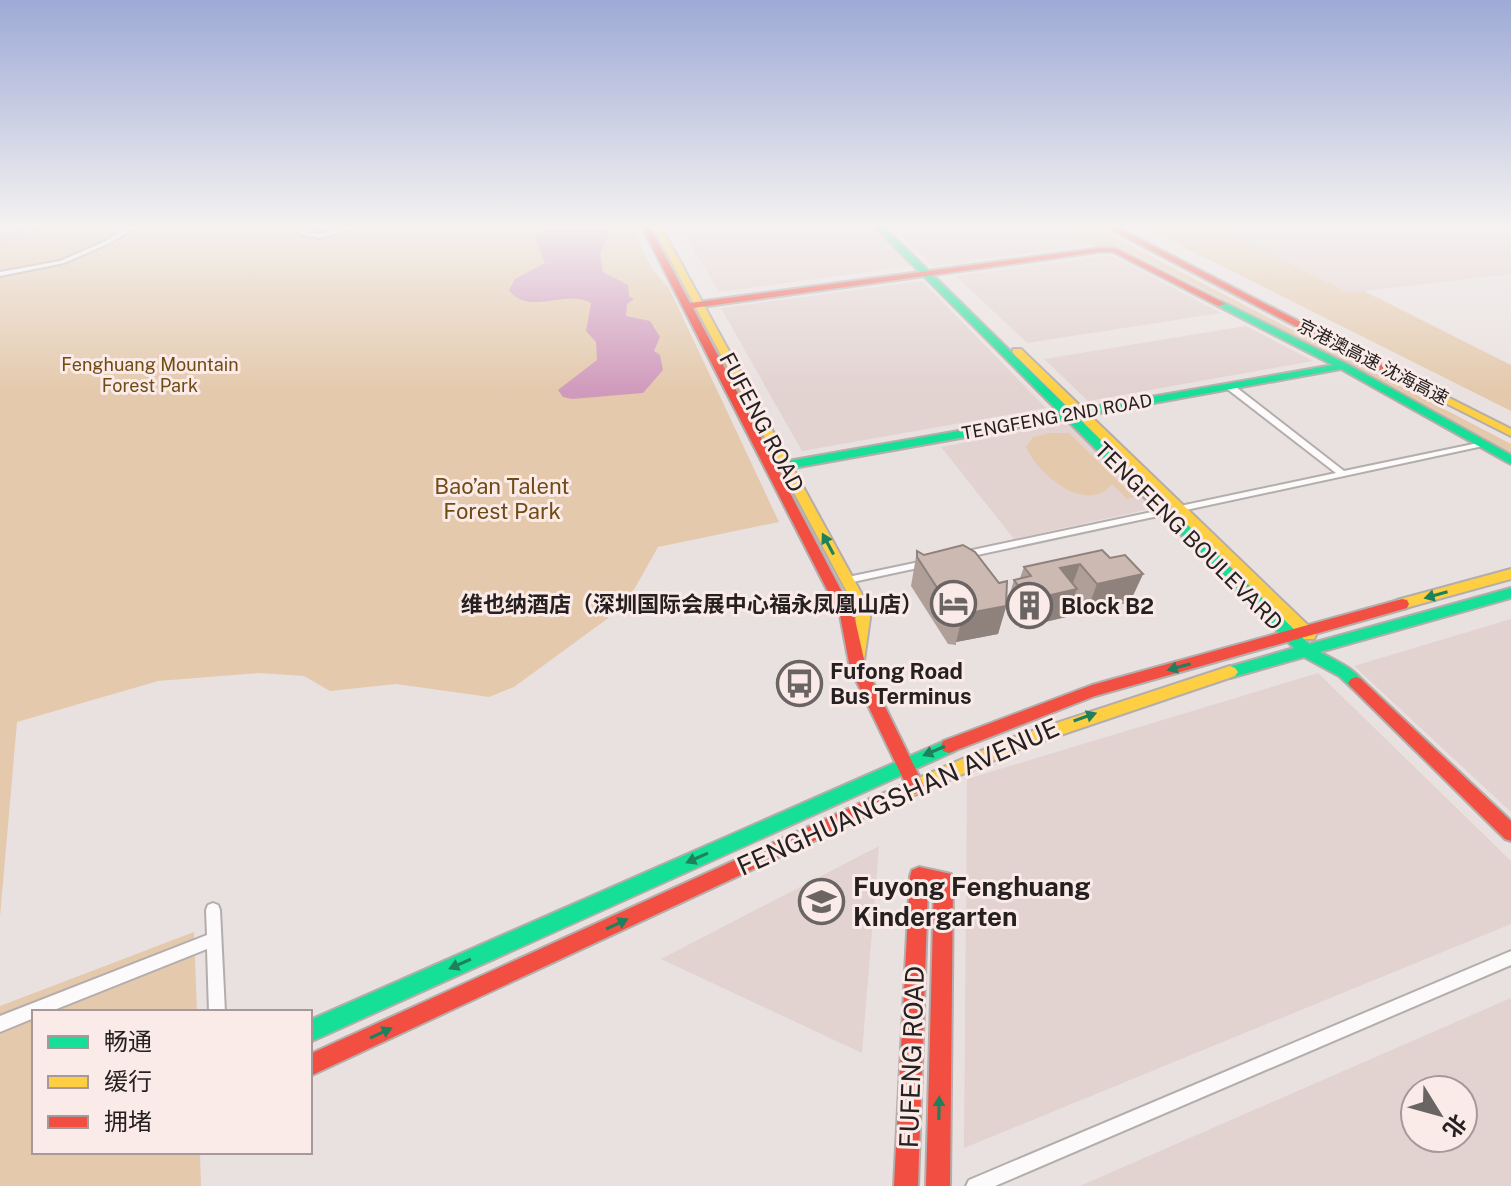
<svg xmlns="http://www.w3.org/2000/svg" width="1511" height="1186" viewBox="0 0 1511 1186" font-family="'Public Sans','Noto Sans SC',sans-serif">
  <style>
    .built { fill: #e2d2d0; fill-rule: evenodd }
    .green { fill: #e4c9ac }
    .water { fill: #d09abc }
    .lines { fill: none; stroke-linecap: round; stroke-linejoin: round }
    .primary-tunnel { stroke: #c2bbba; stroke-width: 10; stroke-dasharray: 10 5; stroke-linecap: butt }
    .street-casing { stroke: #b3adac; stroke-width: 4 }
    .fast-casing { stroke: #b3adac; stroke-width: 4 }
    .slow-casing { stroke: #b3adac; stroke-width: 4 }
    .jam-casing { stroke: #b3adac; stroke-width: 4 }
    .street { fill: #fcfafa; fill-rule: evenodd }
    .fast { fill: #16e098; fill-rule: evenodd }
    .slow { fill: #ffcf43; fill-rule: evenodd }
    .jam { fill: #f24e42; fill-rule: evenodd }
    .wall { fill: #af9f98 }
    .shaded-wall { fill: #8f827c }
    .building { fill: #ccb9b1; stroke: #8f827c; stroke-width: 2 }
    .oneway { fill: #1e805c }
    .labels { text-anchor: middle; stroke-width: 6; stroke-linejoin: round; paint-order: stroke }
    .far-street-label { font-size: 18px; fill: #262120; stroke: #faebe9 }
    .far-park-label { font-size: 18px; fill: #704b14; stroke: #faebe9 }
    .street-label { font-size: 22px; fill: #262120; stroke: #faebe9 }
    .park-label { font-size: 22px; fill: #704b14; stroke: #faebe9 }
    .poi-label { font-size: 22px; font-weight: bold; fill: #262120; stroke: #faebe9; text-anchor: start }
    .near-street-label { font-size: 26px; fill: #262120; stroke: #faebe9 }
    .near-poi-label { font-size: 26px; font-weight: bold; fill: #262120; stroke: #faebe9; text-anchor: start }
  </style>
  <rect width="100%" height="100%" fill="#e9e1e0"/>
  <path class="built" d="M679,225H871L912,266L719,292Z
    M891,225H1056L1092,245L933,266Z
    M1211,225H1511V274L1349,293Z
    M1111,255L1221,313L1027,343L956,276Z
    M922,281L1046,408L802,451L721,308Z
    M1246,326L1313,361L1088,401L1044,359Z
    M1068,423L1154,508L1014,539L941,447Z
    M1511,619V812L1354,666Z
    M1318,673L1511,861V924L964,1148L967,779Z
    M879,846L862,1053L661,959Z
    M1511,998V1186H1080L1263,1106ZM1415,1090H1463V1138H1415Z"/>
  <path class="green" d="M0,225H631L652,269L669,288L779,522L658,547L635,588L607,619L514,687L489,697L396,684L330,691L304,676L258,673L158,681L17,722L0,917Z
    M1056,225H1091L1511,444V454L1349,364L1134,254L1092,245Z
    M1140,225H1211L1349,293L1364,291L1511,365V411Z
    M1050,433H1069L1134,497L1127,499L1112,484C1086,516 1037,473 1026,447L1033,437Z
    M194,932L197,1012H34V1152H200L201,1186H0V1006Z"/>
  <path class="water" d="M553,225L608,226L610,232L600,254L603,272L628,285L629,296L634,299L627,304L626,316L650,321L660,337L654,351L660,355L663,370L643,393L572,399L563,397L558,390L597,360L596,342L586,331L591,303C568,288 528,317 509,290L515,279L545,263L535,238Z"/>
  <g class="lines">
    <path class="primary-tunnel" d="M0,237L57,225"/>
    <defs>
      <path id="street" d="M132,225H139L110,243L64,263L0,276V272L60,261L106,241Z
        M310,225H317L307,232L320,234L356,225H367L320,238L300,234V232Z
        M1226,384H1232L1344,471L1483,442L1487,444L1483,446L963,558L960,557L958,555L963,552L1336,473L1226,388Z
        M924,561L927,562L929,564L927,566L848,583L843,580L848,577Z
        M213,903L218,905L220,910L225,1012H209L207,949L49,1012H34V1018L0,1032V1016L207,935L206,910L208,905Z
        M1511,951V965L995,1186H966L969,1180Z"/>
      <path id="fast" d="M873,225H882L1071,411L1333,365L1218,306V302L1221,301L1347,364L1511,455V464L1507,462L1341,369L1077,417L1309,644L1511,588V598L1320,652C1336,661 1354,668 1364,683L1361,687L1356,689L1351,687L1339,676L1304,657L1230,678L1225,676L1222,672L1225,668L1294,648L1066,419L771,472L767,471L765,468L771,464L1060,413Z
        M949,739L955,741L957,746L955,751L310,1042V1020Z"/>
      <path id="slow" d="M652,225H660L871,611L864,660H854L851,656L857,611Z
        M1013,349H1021L1314,631L1316,635L1314,639H1304L1013,353Z
        M1384,365L1511,429V436L1380,370L1379,368Z
        M1511,569V579L1402,609L1395,604L1397,600Z
        M1230,666L1235,668L1238,672L1235,676L1022,748L876,812L870,809L867,804L870,799L1011,738Z"/>
      <path id="jam" d="M641,225H649L690,303L1099,248H1115L1226,304L1218,306L1113,252H1099L693,308L854,615L866,668L924,786L921,791L915,794L909,791L850,668L840,615Z
        M1102,225H1113L1389,368L1380,370Z
        M1402,599L1407,600L1409,604L1407,608L1095,696L949,753L943,751L941,746L943,741L1092,685Z
        M1356,677L1361,679L1511,821V841L1505,839L1351,687L1348,683L1351,679Z
        M876,796L882,799L885,804L882,809L310,1076V1054Z
        M919,867L951,874L953,880L950,1186H926L934,887L928,886L918,1186H894L910,876L912,870Z"/>
    </defs>
    <use href="#street" class="street-casing"/>
    <use href="#fast" class="fast-casing"/>
    <use href="#slow" class="slow-casing"/>
    <use href="#jam" class="jam-casing"/>
    <use href="#street" class="street"/>
    <use href="#fast" class="fast"/>
    <use href="#slow" class="slow"/>
    <use href="#jam" class="jam"/>
  </g>
  <path class="wall" d="M917,551L1006,606L1014,580L1020,578L1024,567L1110,558L1143,574L1130,602L1086,613L1073,598L1066,617L1020,628L1006,608L998,634L956,642V645L948,644L911,586Z"/>
  <path class="shaded-wall" d="M1080,564L1070,591L1077,589L1066,617L1020,628L1029,600L1060,568Z
    M1143,574L1130,602L1086,613L1097,584Z
    M1006,606L998,634L956,642L963,614Z"/>
  <path class="building" d="M963,545L975,552L999,583L1007,581L1006,606L963,614V617L955,615L917,557V551L924,555Z
    M1102,550L1110,558L1125,555L1143,574L1097,584L1080,564L1060,568L1077,589L1029,600L1014,580L1031,576L1024,567Z"/>
  <defs><path id="oneway-solid" d="M-6-.8H1V-3.2L6.5 0L1 3.2V.8H-6Z" transform="scale(2)"/></defs>
  <g class="oneway">
    <use href="#oneway-solid" transform="translate(828 544) rotate(-118)"/>
    <use href="#oneway-solid" transform="translate(1436 595) rotate(164)"/>
    <use href="#oneway-solid" transform="translate(1179 667) rotate(164)"/>
    <use href="#oneway-solid" transform="translate(1085 717) rotate(-19)"/>
    <use href="#oneway-solid" transform="translate(934 751) rotate(157)"/>
    <use href="#oneway-solid" transform="translate(697 858) rotate(156)"/>
    <use href="#oneway-solid" transform="translate(617 924) rotate(-25)"/>
    <use href="#oneway-solid" transform="translate(460 964) rotate(156)"/>
    <use href="#oneway-solid" transform="translate(381 1033) rotate(-25)"/>
    <use href="#oneway-solid" transform="translate(939 1108) rotate(-89)"/>
  </g>
  <linearGradient id="sky" x2="0" y2="1"><stop stop-color="#9eaad6"/><stop offset="0.58" stop-color="#f5f2f1"/><stop offset="1" stop-color="#f5f2f1" stop-opacity="0"/></linearGradient>
  <rect width="1511" height="391" fill="url(#sky)"/>
  <defs>
    <symbol id="hotel-ring" viewBox="-11 -11 22 22"><circle r="9.5" fill="#faebe9" stroke="#6a6463" stroke-width="1.5"/><path d="M-6-4.5h1.5V1H6V5H4.5V3h-9V5H-6ZM-4 0a1.8 1.8 0 1 1 3.6 0ZM.5 0V-2.5h3Q6-2.5 6 0Z" fill="#6a6463"/></symbol>
    <symbol id="building-ring" viewBox="-11 -11 22 22"><circle r="9.5" fill="#faebe9" stroke="#6a6463" stroke-width="1.5"/><path d="M-4-6H4V6H1V3H-1V6H-4ZM-2.5-4.3h1.7v1.8h-1.7ZM.8-4.3h1.7v1.8H.8ZM-2.5-1h1.7V.8h-1.7ZM.8-1h1.7V.8H.8Z" fill="#6a6463"/></symbol>
    <symbol id="bus-ring" viewBox="-11 -11 22 22"><circle r="9.5" fill="#faebe9" stroke="#6a6463" stroke-width="1.5"/><path d="M-5-6H5V4H4V6H2V4H-2V6H-4V4H-5ZM-3.5-4V0h7V-4ZM-3.5 1.2v1.5H-2V1.2ZM2 1.2v1.5H3.5V1.2Z" fill="#6a6463"/></symbol>
    <symbol id="school-ring" viewBox="-11 -11 22 22"><circle r="9.5" fill="#faebe9" stroke="#6a6463" stroke-width="1.5"/><path d="M0-5L7-2L0 1L-7-2ZM-4 1L0 2.5L4 1V4Q0 6-4 4Z" fill="#6a6463"/></symbol>
  </defs>
  <g fill-rule="evenodd">
    <use href="#hotel-ring" x="928" y="578" width="51" height="51"/>
    <use href="#building-ring" x="1004" y="580" width="51" height="51"/>
    <use href="#bus-ring" x="774" y="658" width="51" height="51"/>
    <use href="#school-ring" x="796" y="876" width="51" height="51"/>
  </g>
  <g class="labels">
    <g class="far-street-label">
      <text transform="translate(1373 362) rotate(27)" y="6">京港澳高速 沈海高速</text>
      <text transform="translate(1057 417) rotate(-10)" y="6">TENGFENG 2ND ROAD</text>
    </g>
    <g class="far-park-label">
      <text x="150" y="371">Fenghuang Mountain<tspan x="150" dy="21">Forest Park</tspan></text>
    </g>
    <g class="street-label">
      <text transform="translate(762 422) rotate(62)" y="8">FUFENG ROAD</text>
      <text transform="translate(1189 536) rotate(45)" y="8">TENGFENG BOULEVARD</text>
    </g>
    <g class="park-label">
      <text x="502" y="494">Bao’an Talent<tspan x="502" dy="25">Forest Park</tspan></text>
    </g>
    <g class="poi-label">
      <text x="923" y="612" text-anchor="end">维也纳酒店（深圳国际会展中心福永凤凰山店）</text>
      <text x="1061" y="614">Block B2</text>
      <text x="830" y="679">Fufong Road<tspan x="830" dy="25">Bus Terminus</tspan></text>
    </g>
    <g class="near-street-label">
      <text transform="translate(898 797) rotate(-24)" y="9">FENGHUANGSHAN AVENUE</text>
      <text transform="translate(912 1057) rotate(-88)" y="9">FUFENG ROAD</text>
    </g>
    <g class="near-poi-label">
      <text x="853" y="896">Fuyong Fenghuang<tspan x="853" dy="30">Kindergarten</tspan></text>
    </g>
  </g>
  <rect x="32" y="1010" width="280" height="144" fill="#faebe9" stroke="#a59a99" stroke-width="2"/>
  <rect x="48" y="1036" width="40" height="12" fill="#16e098" stroke="#a59a99" stroke-width="2"/>
  <text x="104" y="1050" font-size="24" fill="#262120">畅通</text>
  <rect x="48" y="1076" width="40" height="12" fill="#ffcf43" stroke="#a59a99" stroke-width="2"/>
  <text x="104" y="1090" font-size="24" fill="#262120">缓行</text>
  <rect x="48" y="1116" width="40" height="12" fill="#f24e42" stroke="#a59a99" stroke-width="2"/>
  <text x="104" y="1130" font-size="24" fill="#262120">拥堵</text>
  <g transform="translate(1439 1114) rotate(127)"><circle r="38" fill="#faebe9" stroke="#a59a99" stroke-width="2"/>
  <path d="M0-6L14 30L0 20L-14 30Z" fill="#6a6463"/>
  <text y="-12" font-size="22" font-weight="bold" text-anchor="middle" fill="#262120">北</text>
  </g>
</svg>
